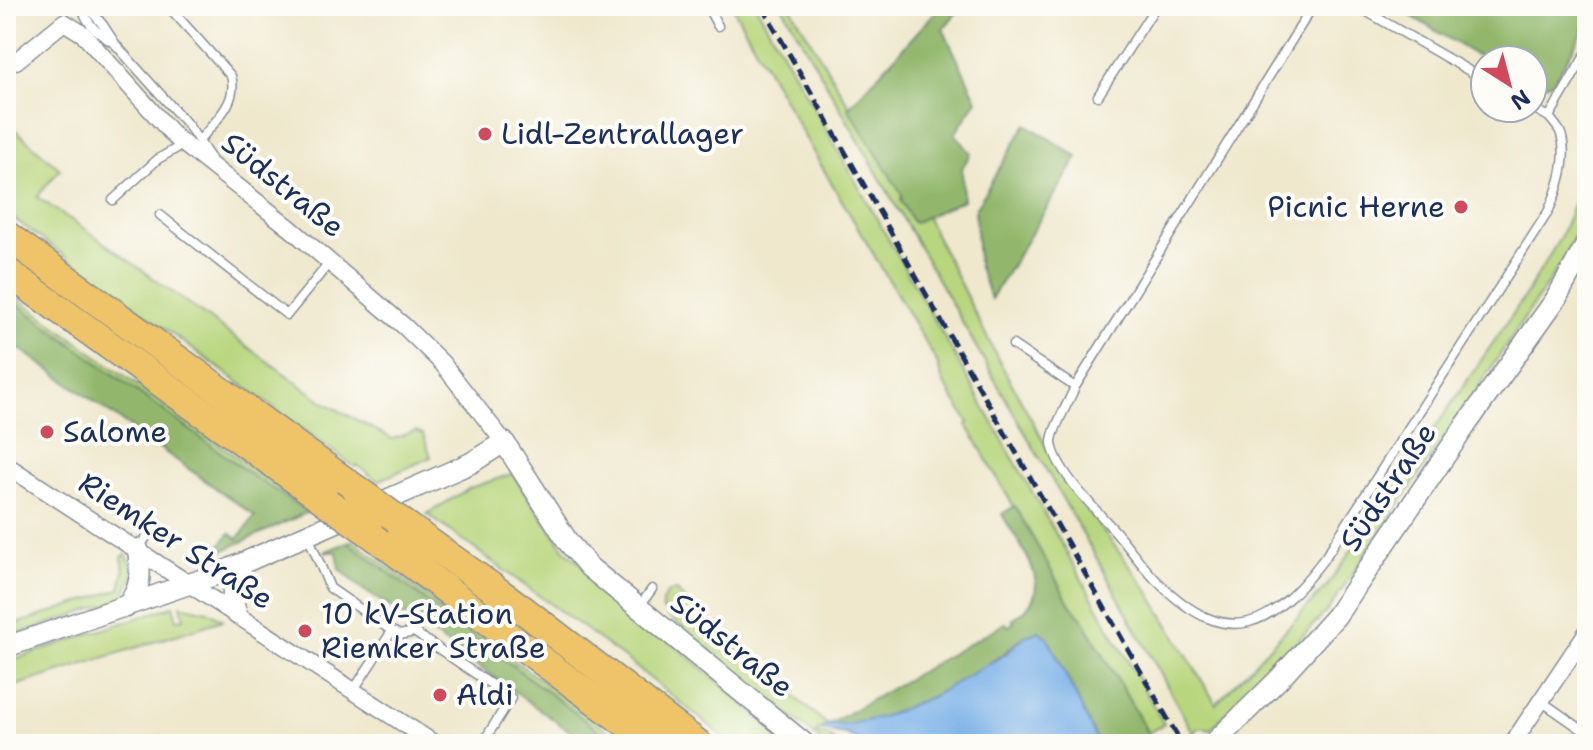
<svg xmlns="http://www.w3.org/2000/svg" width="1593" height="750" viewBox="0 0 1593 750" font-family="'Shantell Sans',sans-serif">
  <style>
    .green { fill: #b8d67d; stroke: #6a826e; stroke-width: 2 }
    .forest { fill: #92b76c; stroke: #567365; stroke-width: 2 }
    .water { fill: #77afe7; stroke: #496fa2; stroke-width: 2 }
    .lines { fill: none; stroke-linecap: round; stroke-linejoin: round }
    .service-casing { stroke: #858c96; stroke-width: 11 }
    .minor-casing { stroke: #858c96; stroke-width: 19 }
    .tertiary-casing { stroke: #858c96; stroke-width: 23 }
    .motorway-casing { stroke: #858c96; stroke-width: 31 }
    .service { stroke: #fff; stroke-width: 8 }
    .minor { stroke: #fff; stroke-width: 16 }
    .tertiary { stroke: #fff; stroke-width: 20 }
    .motorway { stroke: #efc469; stroke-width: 28 }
    .rail { stroke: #1b2f5e; stroke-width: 5; stroke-dasharray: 12 6; stroke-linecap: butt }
    .motorway-bridge-casing { stroke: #858c96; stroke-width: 31; stroke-linecap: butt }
    .motorway-bridge { stroke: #efc469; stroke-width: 28 }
    .poi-dot { fill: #d1495b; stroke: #fdfcf7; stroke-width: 3 }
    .labels { text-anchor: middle; stroke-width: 8; stroke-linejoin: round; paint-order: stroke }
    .poi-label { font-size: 30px; fill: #1b2f5e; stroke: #fdfcf7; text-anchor: start }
    .street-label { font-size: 30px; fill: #1b2f5e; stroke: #fdfcf7 }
  </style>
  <rect width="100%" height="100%" fill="#fdfcf7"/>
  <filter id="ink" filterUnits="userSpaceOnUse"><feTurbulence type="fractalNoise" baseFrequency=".0125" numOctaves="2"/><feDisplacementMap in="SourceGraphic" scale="16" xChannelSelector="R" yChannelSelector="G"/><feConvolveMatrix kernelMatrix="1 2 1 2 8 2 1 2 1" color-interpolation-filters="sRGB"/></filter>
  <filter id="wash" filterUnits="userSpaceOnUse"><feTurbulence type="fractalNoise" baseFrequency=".006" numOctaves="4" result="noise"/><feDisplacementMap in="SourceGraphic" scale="32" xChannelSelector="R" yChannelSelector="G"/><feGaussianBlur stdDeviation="1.8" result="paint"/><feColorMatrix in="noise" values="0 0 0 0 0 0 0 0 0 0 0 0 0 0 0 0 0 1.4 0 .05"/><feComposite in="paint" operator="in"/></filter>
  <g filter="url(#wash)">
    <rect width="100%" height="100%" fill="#efe8cd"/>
    <path class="green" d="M732,6H756L1164,724L1148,733L1082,618L1071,607L967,425L969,423L943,382L937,362L811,148Z
      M782,6H790L902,195L901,201L914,222L926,216L997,357L1066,482L1147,589L1216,704L1327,586L1525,296L1560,238L1587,171V205L1565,258L1328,610L1211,729L1200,727L1193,733L1105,573Z
      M11,126L60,169L37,197L95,236L325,403L392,439L416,431L423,434L431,457L378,481L357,465L355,467L6,213V131Z
      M6,290L311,511L308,512L256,478L6,296Z
      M512,474L566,551L790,744H732L626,659L427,514L470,488Z
      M352,540L626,744H617L348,542Z
      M126,554L135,571L123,599L6,638V615L14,613L17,624L120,589L124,570L122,557Z
      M677,591L701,618L828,725L815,733L828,736L838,744H825L667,615L662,608V601L669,592Z
      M181,605L208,611L223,620L6,689V662L173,606L177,620L184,618Z"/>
    <path class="forest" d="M941,6H962L943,29L977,100L955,134L971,153L962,168L963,200L913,223L901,201L902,195L848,108Z
      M1395,6H1583L1587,14V24L1554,82L1533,88V60H1490L1474,54Z
      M1026,124L1078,157L991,299L978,265L975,209Z
      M6,296L256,478L308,512L213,555L230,533L238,539L255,516L6,339Z
      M1015,506L1071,606L1082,618L1154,744H1099L1048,638L1023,637C989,671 877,733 828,725L1005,623L1008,626L1014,623L1012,619C1062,592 1021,550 1002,514Z
      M348,542L617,744H588L437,637L362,589L340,569L337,552H324Z"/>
    <path class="water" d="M1039,631L1048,638L1099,744C1084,744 1067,746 1053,744C1038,741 1030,737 1016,744H866L846,734L820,730L828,725L850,724L882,717L931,697L1007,653L1023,637Z"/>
  </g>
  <g filter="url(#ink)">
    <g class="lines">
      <defs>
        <path id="service" d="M76,6L93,13L103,25L116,45L188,125L211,159
          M168,6L231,76C239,102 214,122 199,141
          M707,6L718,26
          M1313,6L1075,387C1070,400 1051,431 1052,443C1055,470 1097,511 1115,531C1130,548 1143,568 1159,583C1230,652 1272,627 1326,556L1548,212C1558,190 1569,159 1561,134C1559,128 1553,122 1549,117
          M1357,6L1485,80
          M83,9C87,25 98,33 112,42
          M1098,96L1156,6
          M1533,108L1549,117L1587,52
          M113,200L158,159L184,144
          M160,215L287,315L330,262
          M1013,345L1075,387
          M308,536L330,588L392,631L353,691
          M138,549L152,529
          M639,607L652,589
          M392,631L400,635L414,632L511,698L482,744
          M1541,701L1587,733
          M1517,736L1530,744"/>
        <path id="minor" d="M16,61L64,22L83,34L175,137L290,228L404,326L442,363L504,442
          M6,465L435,744
          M1512,744L1587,632"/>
        <path id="tertiary" d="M126,607C142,587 141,574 138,549
          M237,614C229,594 233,581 244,563
          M6,647L218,574L471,463L504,442L568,542L589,567L805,744
          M1213,744L1278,680L1336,616L1466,425L1556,299L1587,243"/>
        <path id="motorway" d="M6,235L357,490
          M6,271L328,503
          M397,519L522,609L698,744
          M369,532L654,744"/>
      </defs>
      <use href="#service" class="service-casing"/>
      <use href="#minor" class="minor-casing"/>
      <use href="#tertiary" class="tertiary-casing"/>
      <use href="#motorway" class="motorway-casing"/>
      <use href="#service" class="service"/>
      <use href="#minor" class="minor"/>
      <use href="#tertiary" class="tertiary"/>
      <use href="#motorway" class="motorway"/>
      <path class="rail" d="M762,6L1182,744"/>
      <defs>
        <path id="motorway-bridge" d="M357,490L397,519
          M328,503L369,532"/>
      </defs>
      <use href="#motorway-bridge" class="motorway-bridge-casing"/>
      <use href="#motorway-bridge" class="motorway-bridge"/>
    </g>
  </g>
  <g class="poi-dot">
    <circle cx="485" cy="134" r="8"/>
    <circle cx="1461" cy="207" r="8"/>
    <circle cx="47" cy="432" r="8"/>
    <circle cx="305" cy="631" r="8"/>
    <circle cx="440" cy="695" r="8"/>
  </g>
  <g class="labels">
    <g class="poi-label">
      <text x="501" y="144">Lidl-Zentrallager</text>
      <text x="1445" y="217" text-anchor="end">Picnic Herne</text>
      <text x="63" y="442">Salome</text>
      <text x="321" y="624">10 kV-Station<tspan x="321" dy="34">Riemker Straße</tspan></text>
      <text x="456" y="705">Aldi</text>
    </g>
    <g class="street-label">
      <text transform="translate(283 185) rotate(39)" y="10">Südstraße</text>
      <text transform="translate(1388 487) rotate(-56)" y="10">Südstraße</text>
      <text transform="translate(176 541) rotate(33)" y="10">Riemker Straße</text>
      <text transform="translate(732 645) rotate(39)" y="10">Südstraße</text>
    </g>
  </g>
  <rect width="1593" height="750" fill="none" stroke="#fdfcf7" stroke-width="32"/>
  <g transform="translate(1509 84) rotate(144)"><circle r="38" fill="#fdfcf7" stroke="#a3aaba" stroke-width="2"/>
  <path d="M0-6L14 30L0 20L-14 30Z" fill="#d1495b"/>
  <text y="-12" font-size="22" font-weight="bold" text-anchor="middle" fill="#1b2f5e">N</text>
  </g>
</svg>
